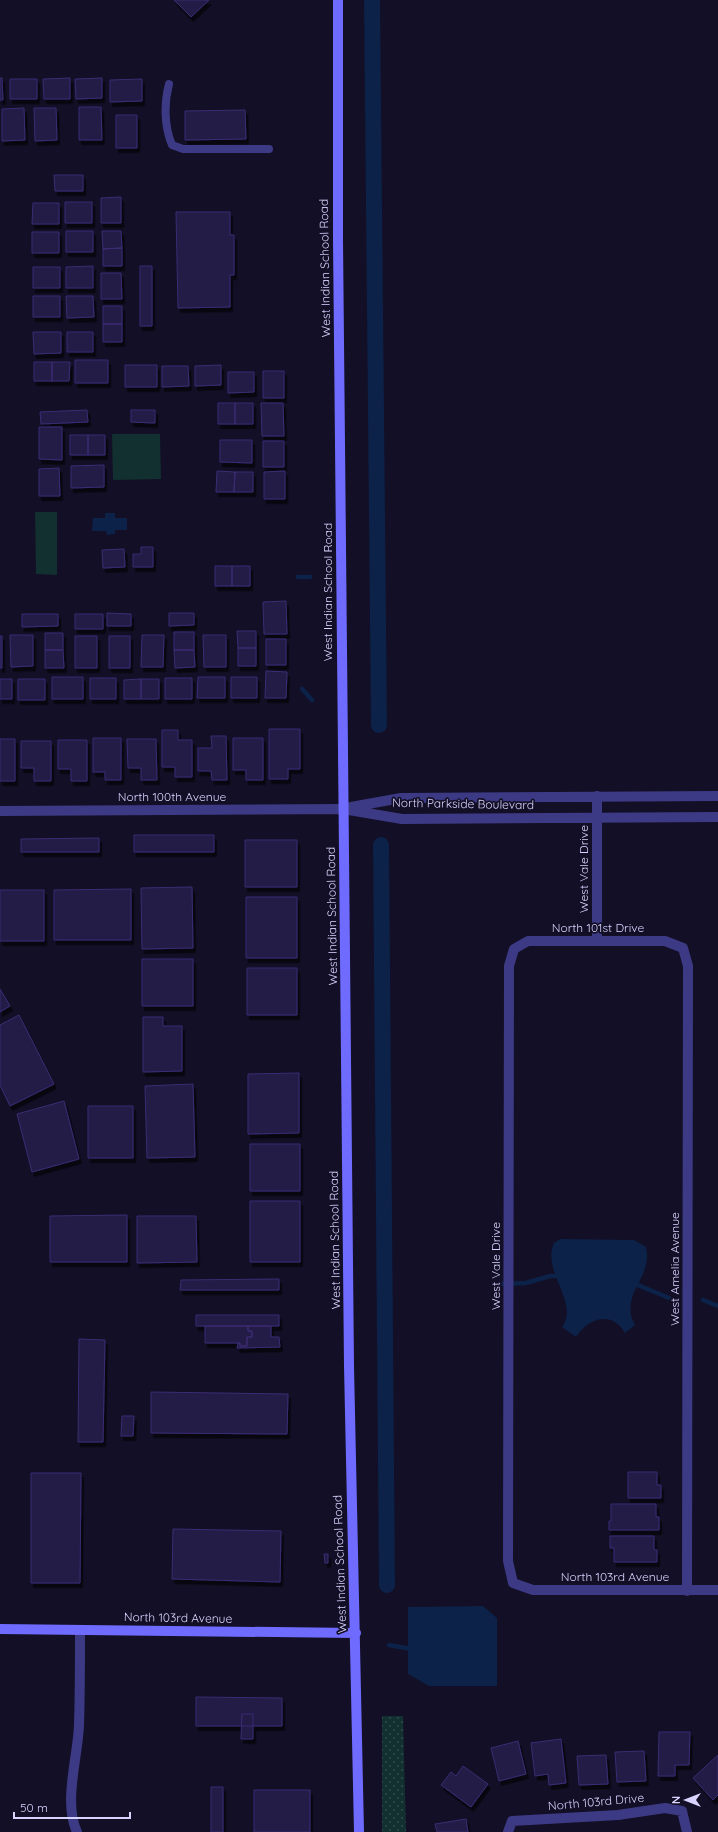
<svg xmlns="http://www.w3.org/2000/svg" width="718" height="1832" viewBox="0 0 718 1832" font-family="Quicksand,sans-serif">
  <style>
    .grass { fill: url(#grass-dots) }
    .park { fill: #12302f }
    .water { fill: #0c2248 }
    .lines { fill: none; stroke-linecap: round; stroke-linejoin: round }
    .stream { stroke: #0c2248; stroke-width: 4.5 }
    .canal { stroke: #0c2248; stroke-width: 16 }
    .building { fill: #241b47; stroke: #3b2d73; filter: url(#shadow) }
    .lane { stroke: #3d3a85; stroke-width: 8 }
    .street { stroke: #3d3a85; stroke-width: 10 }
    .secondary { stroke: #6f6bff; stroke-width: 10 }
    .labels { text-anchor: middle; stroke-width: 3.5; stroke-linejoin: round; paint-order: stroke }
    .street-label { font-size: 12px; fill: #d9d4ff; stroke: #130f26 }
  </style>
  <defs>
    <pattern id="grass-dots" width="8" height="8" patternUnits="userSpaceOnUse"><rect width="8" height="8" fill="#12302f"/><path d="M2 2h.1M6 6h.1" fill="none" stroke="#344d4e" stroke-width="1.8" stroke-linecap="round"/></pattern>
    <filter id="shadow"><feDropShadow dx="2.5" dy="4.5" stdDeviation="0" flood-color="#0009"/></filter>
  </defs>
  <rect width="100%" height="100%" fill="#130f26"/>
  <path class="grass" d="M382,1716H403L406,1832H382Z"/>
  <path class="park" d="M112,434H160L161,479L113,480Z
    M35,512H57V575L36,574Z"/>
  <path class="water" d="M105,513H115V518H127V530H115V534L107,535L106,531H92L93,518H105Z
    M560,1239L634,1240L646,1247C654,1277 618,1295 635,1325L625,1333C612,1310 588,1318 576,1337L562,1327C580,1303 541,1271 554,1243Z
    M483,1606L497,1618V1686H429L408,1674V1607Z"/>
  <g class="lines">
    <path class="stream" d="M298,577H310
      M302,689L312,700
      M633,1283L669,1298
      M498,1284L526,1283L550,1276H559
      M703,1300L718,1306
      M389,1645L412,1649"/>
    <path class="canal" d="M372,0L379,725
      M381,845L387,1585"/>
  </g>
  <path class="building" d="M174,0H209L191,17Z
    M0,78H2L3,100H0Z
    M70,78V99H44L43,79Z
    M102,78V98L76,99L75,79Z
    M10,79H37V99H10Z
    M142,79V101L110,102V80Z
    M79,107H101L102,140H79Z
    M24,108L25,140L2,141V109Z
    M34,108H56L57,140L35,141Z
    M245,110L246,139L185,140V111Z
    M116,115H137V148H116Z
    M54,175H83V191H55Z
    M121,197V223H101V198Z
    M65,202H92V223H65Z
    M33,203H59V224H32Z
    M176,212H230V235H234V275H230V307L178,308Z
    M66,231H93V252H66Z
    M102,231H121L122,248L103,249Z
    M32,232H59V253H32Z
    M122,248V266H103V249Z
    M93,266V288H66V267Z
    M140,266H152V326H140Z
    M33,267H60V288H33Z
    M101,273H121L122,299H101Z
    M33,296H60V317H33Z
    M66,296H93L94,317L67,318Z
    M103,306H122V324H103Z
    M103,324H122V342H103Z
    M33,332H61V353L34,354Z
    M67,332H93V352H67Z
    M75,360H108V383H75Z
    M34,362H52V381H34Z
    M52,362H70L69,381H52Z
    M125,365H157V387H125Z
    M221,365V385L195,386V366Z
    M162,366H188L189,386L162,387Z
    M263,371H284V398H263Z
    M228,372H254V392L228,393Z
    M218,403H235V424H218Z
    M235,403H253V424H235Z
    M261,403H283L284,436H262Z
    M87,410L88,422L41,424L40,412Z
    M131,410H155V423L131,422Z
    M39,427H62V460L39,459Z
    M70,435H88V455H70Z
    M88,435H105V455H88Z
    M220,440H252V463L220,462Z
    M263,441H284V467H263Z
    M104,465V487L71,488V466Z
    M59,468L60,496H39V469Z
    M217,471L235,472L234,492H216Z
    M285,471V499H264V472Z
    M235,472H253V492H234Z
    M141,547H153V567H133V554H141Z
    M124,549L125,567L103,568L102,550Z
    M215,566H232V586H215Z
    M232,566H250V586H232Z
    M286,601L287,634H264L263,602Z
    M107,613L131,614V626H107Z
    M169,613H194V625L169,626Z
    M22,614H58V626L22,627Z
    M75,614H103V629H75Z
    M237,631H256V648H238Z
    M174,632H194V650H174Z
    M45,633H63V650H45Z
    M10,635H33V666L11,667Z
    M142,635H164L163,667H141Z
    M203,635H226V667H204Z
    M0,636H2V668H0Z
    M75,636H97V668H75Z
    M109,636H130V668H109Z
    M266,639H286V665H266Z
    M238,648H256V666H238Z
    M45,650H63L64,668H45Z
    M174,650H194L195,667L175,668Z
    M266,671L287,672L286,698H265Z
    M52,677H83V699H52Z
    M198,677H225V698H197Z
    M231,677H257V698H231Z
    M90,678H116V699H90Z
    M165,678H192V699H165Z
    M0,679H12V699H0Z
    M18,679H45V700H18Z
    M141,679H159V699H141Z
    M141,679V699H124V680Z
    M269,729H300V769H288V779H269Z
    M162,730H178V740H192V777H175V767H162Z
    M211,736H226L227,780H212L211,771H198V748H212Z
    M93,738H121V780H105V772H93Z
    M233,738H263V780H246V770H233Z
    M0,739H15V781H0Z
    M127,739H156L157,780H141V768H128Z
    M58,740H87V781H71V769H58Z
    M21,741H51V781H34V768H21Z
    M134,835H214V852H134Z
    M99,838V852H21V839Z
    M245,840H297V887H245Z
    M192,887L193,948L142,949L141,888Z
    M131,889V940H54V890Z
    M0,890H44V941H0Z
    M246,897H297V958H246Z
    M142,959H193V1006H142Z
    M247,968H297V1015H247Z
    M0,989L10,1006L0,1012Z
    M19,1015L54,1084L10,1106L0,1085V1025Z
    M143,1017H163V1026H182V1071L143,1072Z
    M299,1073V1133L248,1134V1074Z
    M193,1084L195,1157L147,1158L145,1086Z
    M64,1101L79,1159L32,1172L17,1114Z
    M88,1106H133V1158H88Z
    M250,1144H300V1191H250Z
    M250,1201H300V1262H250Z
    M127,1215V1262H50V1216Z
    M137,1216H196L197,1262L137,1263Z
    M279,1279V1290H180L181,1280Z
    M196,1315H279V1326H196Z
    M205,1326H248V1331H252V1337H247V1346H240V1343H205Z
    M248,1326H271V1337H279L280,1347L237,1348L238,1343H240V1346H247V1337H252V1331H248Z
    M79,1339L105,1340L103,1442H78Z
    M151,1392L288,1394L287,1434L151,1433Z
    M122,1416H134L133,1436H121Z
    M628,1472H657V1485H661V1498H628Z
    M31,1473H81L80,1583H31Z
    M611,1504H656V1517H659V1530H609V1521H611Z
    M173,1529L281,1531L280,1582L172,1579Z
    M610,1536H654V1550H657V1562H614V1548H610Z
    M324,1554H328V1563H325Z
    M196,1697L282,1698V1726H196Z
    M242,1714H253V1739H241Z
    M659,1732H690L689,1765H675V1776H658Z
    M561,1739L566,1783L549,1785L548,1774L535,1776L531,1743Z
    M518,1741L526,1774L499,1781L491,1748Z
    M644,1751L646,1781L617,1782L615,1752Z
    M606,1755L608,1784L579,1785L577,1756Z
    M718,1755V1795L713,1800L693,1778Z
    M463,1766L488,1784L471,1807L441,1785L451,1772L456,1776Z
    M211,1787H223V1832H211Z
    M254,1790H310V1832H254Z
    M466,1819L468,1832H437L435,1824Z"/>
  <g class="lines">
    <path class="lane" d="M169,84C164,103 164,126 172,145L183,149H269"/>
    <path class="street" d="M597,796V941
      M351,807L401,798L718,796
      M0,811L343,809L402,819L718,817
      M687,1591L688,966L683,948L665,941H528L514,949L509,966L508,1561L513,1583L533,1590H718
      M77,1832C63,1802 78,1757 79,1725C80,1694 80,1662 80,1630
      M508,1832L512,1821L618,1815L665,1808L682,1811L687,1832"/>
    <path class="secondary" d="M338,0V240L349,1366L359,1832
      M0,1629L356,1633"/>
  </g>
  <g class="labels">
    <g class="street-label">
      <text transform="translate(325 268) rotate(-91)" y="4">West Indian School Road</text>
      <text transform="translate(328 592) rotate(-90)" y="4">West Indian School Road</text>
      <text x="172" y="801">North 100th Avenue</text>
      <text transform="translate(463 804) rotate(1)" y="4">North Parkside Boulevard</text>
      <text transform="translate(584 869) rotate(-90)" y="4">West Vale Drive</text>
      <text transform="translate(332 916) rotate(-91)" y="4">West Indian School Road</text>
      <text x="598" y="932">North 101st Drive</text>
      <text transform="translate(335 1240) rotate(-91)" y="4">West Indian School Road</text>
      <text transform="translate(496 1266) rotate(-90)" y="4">West Vale Drive</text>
      <text transform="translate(675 1269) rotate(-90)" y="4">West Amelia Avenue</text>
      <text transform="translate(340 1564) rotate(-92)" y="4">West Indian School Road</text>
      <text x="615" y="1581">North 103rd Avenue</text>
      <text transform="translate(178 1618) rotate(1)" y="4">North 103rd Avenue</text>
      <text transform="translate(596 1802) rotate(-5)" y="4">North 103rd Drive</text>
    </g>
  </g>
  <g transform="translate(686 1800) rotate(270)" stroke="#130f26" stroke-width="3" paint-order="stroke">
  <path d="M0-3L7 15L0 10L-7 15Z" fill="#d9d4ff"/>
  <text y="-6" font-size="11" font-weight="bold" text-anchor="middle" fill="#d9d4ff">N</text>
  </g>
  <path d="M14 1812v6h116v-6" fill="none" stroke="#d9d4ff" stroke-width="2"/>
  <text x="20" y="1812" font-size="12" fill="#d9d4ff" stroke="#130f26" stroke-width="3" paint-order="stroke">50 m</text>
</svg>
